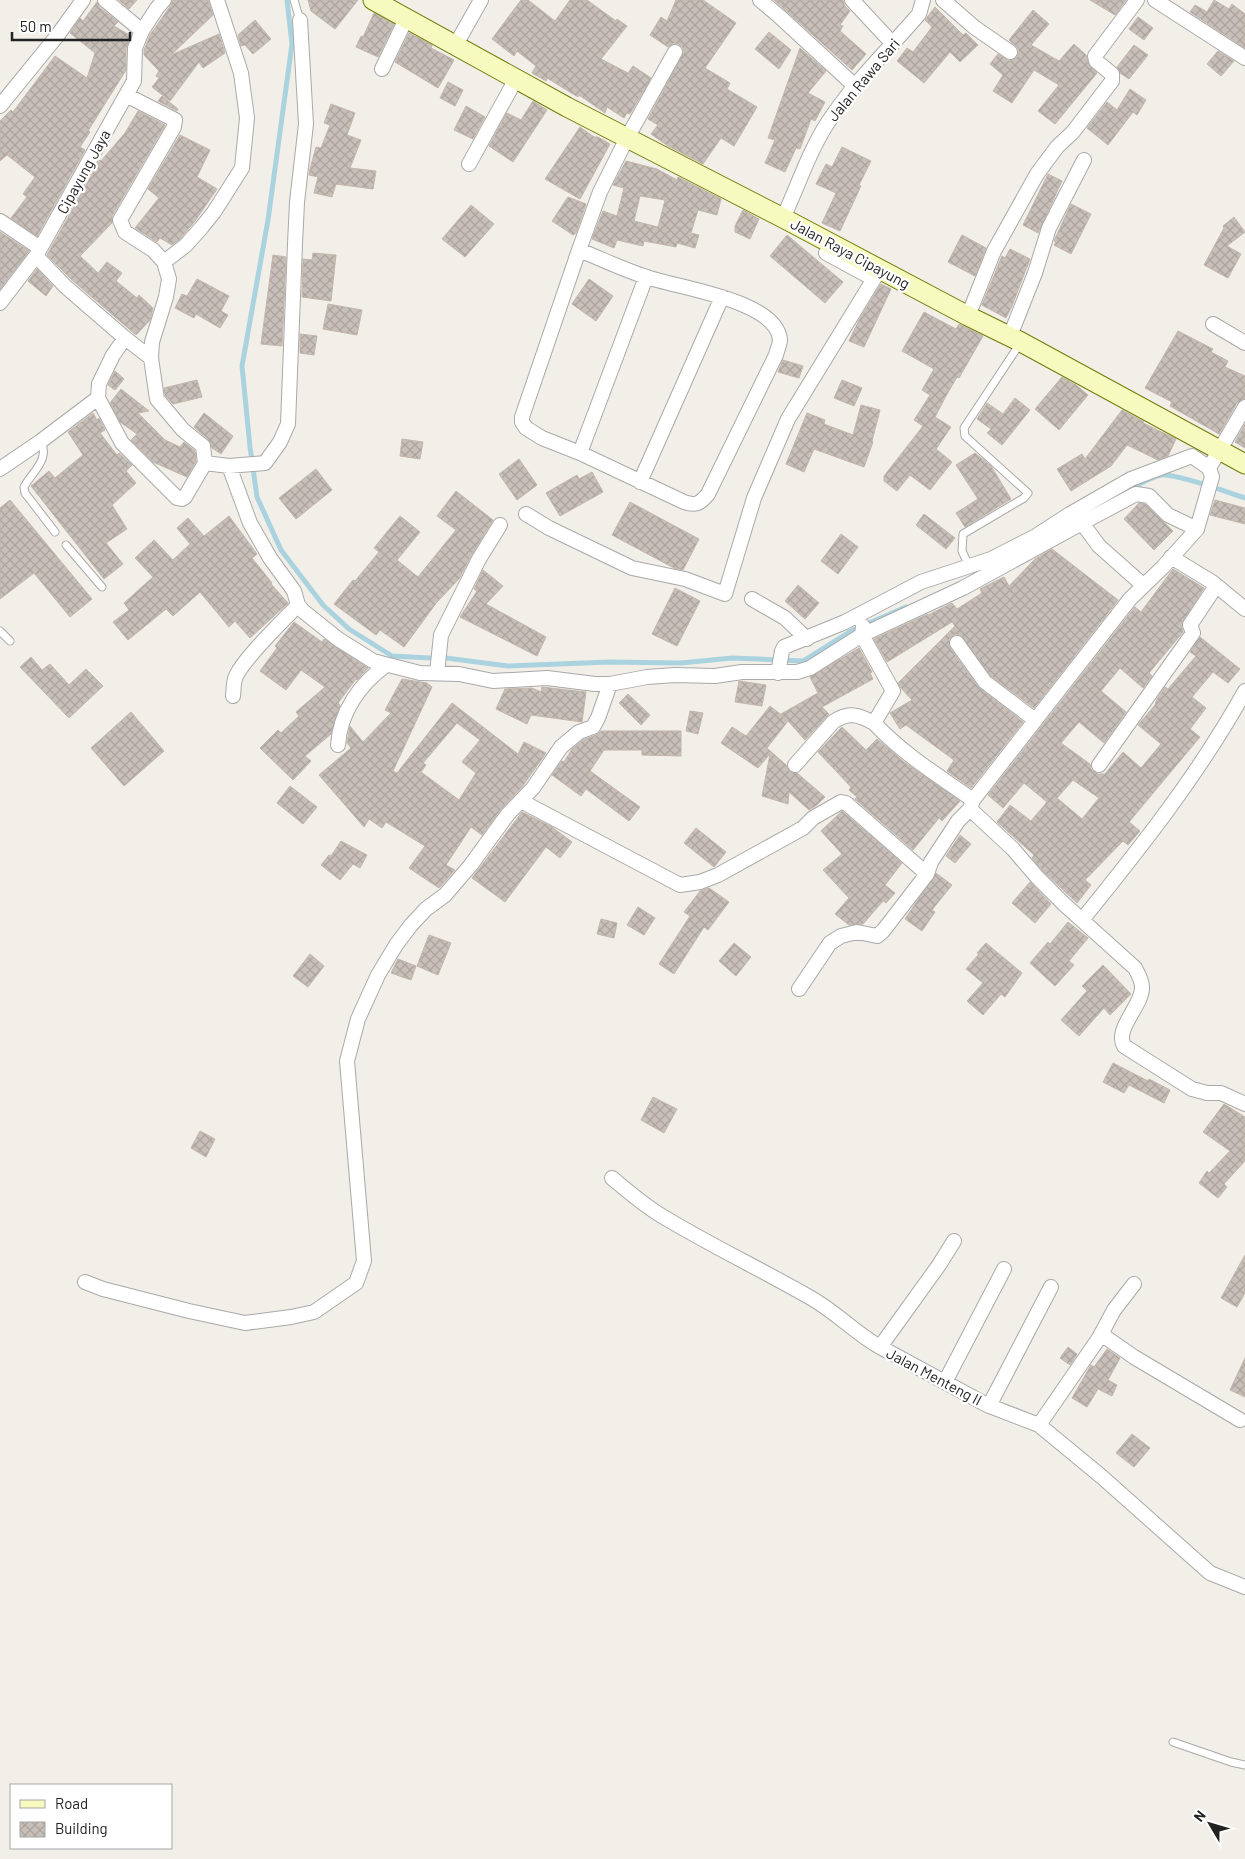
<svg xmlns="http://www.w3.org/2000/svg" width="1245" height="1859" viewBox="0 0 1245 1859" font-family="Barlow,sans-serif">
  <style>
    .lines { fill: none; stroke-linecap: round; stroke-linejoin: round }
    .stream { stroke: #aad3df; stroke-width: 5 }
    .building { fill: url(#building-cross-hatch); stroke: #c4b6ab; fill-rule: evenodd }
    .service-casing { stroke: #a9a9a9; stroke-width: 9 }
    .minor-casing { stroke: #a9a9a9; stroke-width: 16 }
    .secondary-casing { stroke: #707d05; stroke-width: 21 }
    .service { stroke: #fff; stroke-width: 7 }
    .minor { stroke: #fff; stroke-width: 14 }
    .secondary { stroke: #f7fabf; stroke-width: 19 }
    .labels { text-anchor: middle; stroke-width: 4.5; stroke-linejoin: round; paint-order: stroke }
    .street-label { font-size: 15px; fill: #222; stroke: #fff }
  </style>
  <defs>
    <pattern id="building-cross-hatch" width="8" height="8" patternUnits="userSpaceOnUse" patternTransform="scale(1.25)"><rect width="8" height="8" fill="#c7bfb8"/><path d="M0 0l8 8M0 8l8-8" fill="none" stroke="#aba49e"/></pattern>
  </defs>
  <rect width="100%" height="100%" fill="#f2efe9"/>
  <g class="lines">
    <path class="stream" d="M287,0L292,44L268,220L242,366L250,447L257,497L281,550L323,605L349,629L392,656L430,658
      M1117,497C1127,491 1151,476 1162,475C1179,474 1227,492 1245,498
      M446,658L508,666L610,662L681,663L732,658L803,661L851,631L906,607"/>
  </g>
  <path class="building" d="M119,0H137L129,9Z
    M173,0H208L213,15L171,55L219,34L225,53L203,68L199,62L170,101L152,87L159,78L156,76L159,71L144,55V50L150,35L171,5Z
    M308,0H358L335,29L311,11Z
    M521,0H528L555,21L570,0H587L616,21L617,19L627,26L601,59L628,73L633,66L651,78L630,114L627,113L624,118L607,107L605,113L579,95L578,97L547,78L546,81L532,73L536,66L517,51L514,56L492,39Z
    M676,0H703L736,23L705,68L730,83L727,89L757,107L734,146L721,138L703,164L668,146L651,134L658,125L648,119L684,52L683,48L679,44L674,43L668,47L650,35L661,17L667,21Z
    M774,0H843L845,6L850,11L840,25L843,26L840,31L866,54L852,70Z
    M1090,0H1126L1115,15Z
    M1214,0L1229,9L1232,4L1245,14V48L1190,12L1195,5L1207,12Z
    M97,2L99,7L118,22L114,26L131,36L126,48V70L88,131L90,132L80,147L85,150L37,236L11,218L27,197L23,194L35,177L7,155L0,161V121L11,110L13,112L55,56L87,78L95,53L70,33L80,18L83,21Z
    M935,7L963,35L966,33L978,45L960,62L950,52L924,83L897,61L907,48L913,52L932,27L925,20Z
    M1033,10L1049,24L1031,45L1059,61L1074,44L1086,55L1088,63L1097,73L1055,124L1038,111L1059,85L1034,70L1012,103L993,91L1003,75L990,64L998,54L1009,61L1017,57L1019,52L1018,48L1009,40Z
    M374,13L394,24L378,57L356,47L361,36L363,37Z
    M1138,17L1153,28L1144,40L1129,29Z
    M255,20L271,39L253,54L245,45L241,46L238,35Z
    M769,32L791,50L779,69L755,49Z
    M409,33L432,45L431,48L454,60L438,88L395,62Z
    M1134,45L1148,55L1129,79L1120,73L1117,67Z
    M800,48L826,71L808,93L825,102L815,121L811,119L800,149L796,148L785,172L765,163L775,140L768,138Z
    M1218,51L1234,61L1221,76L1207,64Z
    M448,82L463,90L455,106L440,98Z
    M1130,89L1146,100L1137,115L1133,112L1108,145L1087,128L1107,102L1117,110Z
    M162,96L178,109L177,111L158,101Z
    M533,101L547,110L513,162L489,146L507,113L521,120Z
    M331,104L355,113L347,135L361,140L350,168L376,171L373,189L336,184L332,197L314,193L318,177L309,175L310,169L316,147L321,148L330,125L324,123Z
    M466,106L485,117L473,139L454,130Z
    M138,111L165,125L112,216V223L80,256L98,273L107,262L122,273L116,281L137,298L139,295L153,308L150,320L136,335L71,279L47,255L100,160L101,161L125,133Z
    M580,127L594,137H598L610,144L580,199L545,179Z
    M180,135L210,150L197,177L217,189L195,221L180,239L172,245L160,238L157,242L135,228L159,198L148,189Z
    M842,147L871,161L859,185L861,186L840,231L822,223L836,193L816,184L826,164L832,167Z
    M626,161L657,169L677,180L678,177L721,199L717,215L698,210L691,233L699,235L695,248L677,243L676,247L644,241L643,246L617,240L614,248L592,239L603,211L617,216L624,188L613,185ZM640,196L665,200L658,227L634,221Z
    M1048,174L1062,181L1038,233L1023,225Z
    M568,197L586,204L576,233L573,235L552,221Z
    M1071,204L1091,214L1071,254L1054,245L1056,242L1054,241Z
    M471,205L494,224L465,257L442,239Z
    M743,210L759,219L750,239L735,232V226Z
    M1234,217L1245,232L1227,246L1241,254L1228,278L1204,265L1224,228L1223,226Z
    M0,232L29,251L0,289Z
    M787,235L843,282L825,303L770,256Z
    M962,235L986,248L975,276L948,262Z
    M1010,249L1030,259L1012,306L1006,318L982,305L1002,256L1005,258Z
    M313,253L336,255L331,301L302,297L303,259L312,260Z
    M273,255L286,257L282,346L261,344Z
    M37,269L53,286L46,296L28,281Z
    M197,279L229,296L221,311L228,315L220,328L196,314L194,318L175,308L182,294L187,296Z
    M589,279L613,296L596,321L572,304Z
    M881,284L891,289L864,347L849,341L859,320Z
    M328,304L362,310L357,335L323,329Z
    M924,312L956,329L959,324L983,336L959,378L957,377L946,396L935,417L951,427L936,449L952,462L930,490L910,475L897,491L884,481V476L923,426L914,420L930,395L922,390L934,369L902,351Z
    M1178,331L1213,349L1211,352L1228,361L1225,367L1245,376V398L1237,403L1219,434L1170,406L1172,402L1145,388Z
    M300,334L317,336L314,355L300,353Z
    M783,360L803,366L799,378L778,372Z
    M115,371L124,379L115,390L108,385Z
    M1062,377L1076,385L1088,395L1059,430L1035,409Z
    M197,380L202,397L173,404L165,395L164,388Z
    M842,380L862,388L854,406L834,398Z
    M121,389L149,411L138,413L165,440L180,447L184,442L195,451L196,461L187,477L153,462L131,440L137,434L120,422L110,403Z
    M1015,398L1030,410L1002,445L987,433L991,429L977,419L987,403L1003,414Z
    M861,405L880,410L872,441L873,442L864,467L814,449L804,472L786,464L807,413L825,420L824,424L853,435Z
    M1122,410L1144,422L1143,423L1176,439L1168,456L1158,460L1127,445L1111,466L1071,491L1057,469L1082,454L1085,459Z
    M93,413L97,420L99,418L105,430L100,433L117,455L119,453L132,465L126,471L136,483L112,505L127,529L106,543L123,564L104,579L31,486L49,471L55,478L83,455L68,432Z
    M204,413L233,436L221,454L212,448L208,439L194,427Z
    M1245,424V448L1235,442Z
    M402,439L423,442L420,459L400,456Z
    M975,453L991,466L1011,499L965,527L956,513L978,499L956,465Z
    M519,459L537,485L517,500L499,474Z
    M316,469L332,490L296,519L279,498Z
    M592,472L603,492L560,516L546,493L577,475L579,479Z
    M456,491L493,520L472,554L459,579L437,602L404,647L380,630L376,635L334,604L353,580L355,581L379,552L374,548L400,516L420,532L397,560L418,577L456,530L437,516Z
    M10,500L92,599L70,617L34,573L0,599V508Z
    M1215,500L1245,508V524L1210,515Z
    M630,502L699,539L683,570L674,568L612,535Z
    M1139,503L1145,504L1173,531L1154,550L1124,519Z
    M924,514L955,538L946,549L916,525Z
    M229,516L257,554L252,558L272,583L271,584L288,603L250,638L235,621L229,627L200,592L173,616L166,609L128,640L113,622L129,610L124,603L153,577L135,558L154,540L173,560L190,544L177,528L188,518L204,536Z
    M841,534L858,547L838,574L821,561Z
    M1052,549L1118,600L1034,708L991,676L961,635L956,634L949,639L950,648L978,687L1023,722L971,788L947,771L954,760L906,725L900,729L890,713L912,700L901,688L898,683L955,626L952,622L887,662L874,639L928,614V615L952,603L957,609L982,593L980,589L1004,577L1009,586L1035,559Z
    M1173,569L1204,588L1183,621L1181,624L1183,632L1149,673L1152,676L1143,688L1120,668L1101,691L1126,712L1104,743L1079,722L1061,743L1090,764L1091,769L1098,774H1105L1123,752L1141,768L1161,744L1138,725L1155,705L1157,699L1165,687L1168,689L1196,656L1190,652L1200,637L1240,669L1228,683L1213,672L1192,697L1206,708L1190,729L1200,737L1129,822L1140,831L1128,845L1123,841L1085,880L1091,885L1077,903L1043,871L1032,858L1034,855L997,822L1010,805L1031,821L1047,802L1024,783L1003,808L988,795L1135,607L1141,612ZM1073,780L1099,798L1082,819L1057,798Z
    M483,570L503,586L486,604L546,637L537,656L460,617L477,591L474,589Z
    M798,585L819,603L805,619L785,601Z
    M675,588L700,601L677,646L652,634Z
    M294,622L322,642L324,639L368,668L357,680L356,679L338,703L340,705L331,734L305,756L311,761L293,780L260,748L278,730L281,733L299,716L296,712L325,687L301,670L286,690L260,671L277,648L275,646Z
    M859,648L872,672L870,673L873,679L822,707L829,714L805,740L788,721L767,748L786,765L790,772L797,773L825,797L817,805L809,810L789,792L788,804L762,796L770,754L758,768L721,743L732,727L746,736L770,706L784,717L781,714L818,693L810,677Z
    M31,657L42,670L50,664L69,685L86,669L103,686L69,718L20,667Z
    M402,679L427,683L432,687L393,771L397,773L452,703L518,754L524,742L546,753L522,787L501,809L482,835L471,827L446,865L455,870L439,888L409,868L425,846L386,822L382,828L369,819L364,827L319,775L351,748L347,743L350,726L363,742L391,713L385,710ZM457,723L480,740L462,762L476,773L459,800L421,772L426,765L423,763Z
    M739,681L766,685L762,706L735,702Z
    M542,687L586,692L582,722L531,715L527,724L496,709L505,689L532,688L541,692Z
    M628,694L650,715L641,725L619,703Z
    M690,711L703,713L698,734L686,731Z
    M131,712L164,751L124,786L91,748Z
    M842,727L866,750L877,739L904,762L960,801L942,821L939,818L913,850L855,799L857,797L849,790L851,787L818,752Z
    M601,731H681V756L642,755V750H604L590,771L640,807L629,821L586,789L581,796L552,775L562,761L564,762L572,749L583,740L596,735Z
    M290,786L317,807L303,824L277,803Z
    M842,811L902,863L885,885L895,893L886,903L883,901L863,924L849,925L835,914L849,898L823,870L842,854L821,831Z
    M522,812L552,827L572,842L560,858L546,847L505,902L472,878Z
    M696,828L726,852L714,867L684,843Z
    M960,835L971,844L955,863L946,856Z
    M341,841L367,855L360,868L353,864L340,880L321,865L329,855L331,856Z
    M936,873L952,885L932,910L935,912L922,931L905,919Z
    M1030,882L1051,904L1035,923L1012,903Z
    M709,888L729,902L708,930L704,927L674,974L659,964L690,916L684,912L700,891Z
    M638,907L655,918L644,935L627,925Z
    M601,919L617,923L614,938L597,934Z
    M1068,922L1088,938L1069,961L1074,965L1055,986L1030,963L1048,942L1050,944Z
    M429,935L451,943L438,975L417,966Z
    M734,943L751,957L736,976L719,961Z
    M986,943L1022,973L1005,997L1001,994L983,1015L967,1001L983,983L966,969L979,954L977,953Z
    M310,954L324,966L308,987L293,976Z
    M398,959L416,966L411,980L391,973Z
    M1103,965L1131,994L1110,1015L1104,1008L1079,1036L1061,1020L1087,991L1082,986Z
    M1113,1063L1148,1081L1149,1079L1170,1090L1164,1103L1129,1085L1124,1093L1103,1082Z
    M653,1097L677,1109L664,1133L641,1120Z
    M1224,1104L1245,1117V1161L1224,1184L1227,1187L1218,1198L1199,1183L1207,1171L1209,1173L1230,1151L1203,1132Z
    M200,1131L215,1139L206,1157L191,1148Z
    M1245,1255V1293L1237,1307L1221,1298Z
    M1068,1347L1077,1354L1070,1365L1060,1358Z
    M1107,1349L1120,1358L1108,1380L1117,1385L1112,1396L1098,1389L1087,1407L1072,1398L1091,1365L1094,1367Z
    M1245,1358V1397L1230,1390Z
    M1132,1434L1150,1448L1134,1467L1116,1453Z"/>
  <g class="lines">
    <defs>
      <path id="service" d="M294,0L300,20
        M41,441C50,460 32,472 24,487L25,493L55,532
        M66,545L102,587
        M969,566L962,551L963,534L1024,498L1028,493L965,436L964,428L1021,342
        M0,631L10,641
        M1173,1742L1231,1762L1245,1765"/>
      <path id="minor" d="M105,0L142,31
        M760,0L779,16L855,86
        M852,0L893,44
        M943,0L974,27L1010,52
        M1155,0L1245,58
        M455,46L481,0
        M382,69L406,19
        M126,95L175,120L174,127L120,220L125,232L153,250L164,262L169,279L166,297L152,342L151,358L157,399L183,430L203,446L205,463L229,466L265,463L280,442L288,424L295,244L297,202L306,124L300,20
        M0,106L57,36L83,0
        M469,164L516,79
        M783,218C799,184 811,145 833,115C858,78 891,47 919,14L923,0
        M0,221L40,248
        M579,250L522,417V422L526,428L542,438L580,453L684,502C695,506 700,504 708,494L776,355C777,350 780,344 780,340C777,300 677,288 647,277C624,270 602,259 579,250L600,192L627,138L675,52
        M826,253L874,279
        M36,256L66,287L125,338L113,355L99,384L98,398L122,443L177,498L182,499L185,497L205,463
        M164,262L186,245L202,227L214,212L242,168L247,118L241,73L217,0
        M0,303L36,256L112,120L134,81L135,48L142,31L157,8L164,0
        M968,316L994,251L1037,174L1057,147L1073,132L1112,81V74L1096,61L1095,56L1137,0
        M1213,324L1245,343
        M1010,336L1035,273L1049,228L1084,160
        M125,338L151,358
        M580,453L646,277
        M229,466L250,523L270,558L294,591L298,605L303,611L338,639L373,661L420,673L459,674L493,681L547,678L595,684H610L647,677L675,675L715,676L742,672H797L810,668L862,635L963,588L1080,524L1085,527L1099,546L1143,585
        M0,469L41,441L98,398
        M640,482L722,297
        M526,514L549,528L632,568L685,579L725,594L754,498L788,419L880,269
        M1080,524L1136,494L1149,496L1168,515L1197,529
        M1171,557L1212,582L1245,609
        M752,599L785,618L807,639
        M863,626L862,635L893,691L874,723C903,754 939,776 973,800
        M957,643L985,682L1035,720
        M437,673L441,635L479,559L500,525
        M778,673L782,651L784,647L845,622L921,582L991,559L1036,536L1070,514L1131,479L1192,456L1209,468
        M233,696C234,689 233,682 236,676C245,657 282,622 298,605
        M338,745C340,712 360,684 386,665
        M795,765L833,722C849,711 859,715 874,723
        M1099,765L1193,633L1190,625L1216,586
        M521,801L680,885L700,882L718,875L803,828L813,818L841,802L846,803L927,874
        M970,809L1013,849L1037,877L1064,904L1135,968C1138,974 1142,980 1142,987C1143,1005 1114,1029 1124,1046L1192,1089L1207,1093H1221L1245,1104
        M1082,920C1141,847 1199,774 1245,691
        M799,989L830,943L841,936L857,932L877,936L883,931L927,874L931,862L958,821L970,809L973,800L1130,599L1163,567L1197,529L1212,477L1209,468L1245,407
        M612,1178C630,1193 647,1208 667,1219C714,1247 764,1271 811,1298C836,1312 855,1333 880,1347L987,1405L1039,1425L1102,1477L1210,1573L1245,1587
        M85,1282L103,1289L189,1311L245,1323L291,1317L314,1312L356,1283L364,1261L347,1061L358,1019L378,975L396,945L411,925L426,909L445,895L470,866L508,814L533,788L561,747L579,732L593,727L598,718L610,684
        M1101,1334L1134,1357L1240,1420
        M880,1347L939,1265L954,1241
        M945,1382L1004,1269
        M989,1406L1051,1287
        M1039,1425L1099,1338L1114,1310L1134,1284"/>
      <path id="secondary" d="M373,0L567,107L783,218L968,316L1021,342L1245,464"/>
    </defs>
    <use href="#service" class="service-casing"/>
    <use href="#minor" class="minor-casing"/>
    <use href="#secondary" class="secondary-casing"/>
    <use href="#service" class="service"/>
    <use href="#minor" class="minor"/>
    <use href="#secondary" class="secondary"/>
  </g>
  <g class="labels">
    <g class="street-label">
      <text transform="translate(864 80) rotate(-50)" y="5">Jalan Rawa Sari</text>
      <text transform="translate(84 172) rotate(-61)" y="5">Cipayung Jaya</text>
      <text transform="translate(850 254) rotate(28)" y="5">Jalan Raya Cipayung</text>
      <text transform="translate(934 1377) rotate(28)" y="5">Jalan Menteng II</text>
    </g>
  </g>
  <rect x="10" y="1784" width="162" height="65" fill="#ffffff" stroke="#a7a7a7"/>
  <rect x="20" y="1800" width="25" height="8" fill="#f7fabf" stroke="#a7a7a7"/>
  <text x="55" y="1809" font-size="15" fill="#222222">Road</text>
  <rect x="20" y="1822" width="25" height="15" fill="url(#building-cross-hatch)" stroke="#a7a7a7"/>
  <text x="55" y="1834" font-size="15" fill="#222222">Building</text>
  <g transform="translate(1210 1824) rotate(308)" stroke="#ffffff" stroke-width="4" paint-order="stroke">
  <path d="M0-4L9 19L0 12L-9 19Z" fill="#222222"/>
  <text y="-8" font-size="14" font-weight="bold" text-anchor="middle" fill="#222222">N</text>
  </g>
  <path d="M12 32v8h118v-8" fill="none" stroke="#222222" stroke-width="2.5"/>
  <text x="20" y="32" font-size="15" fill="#222222" stroke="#ffffff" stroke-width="4" paint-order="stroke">50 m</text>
</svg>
